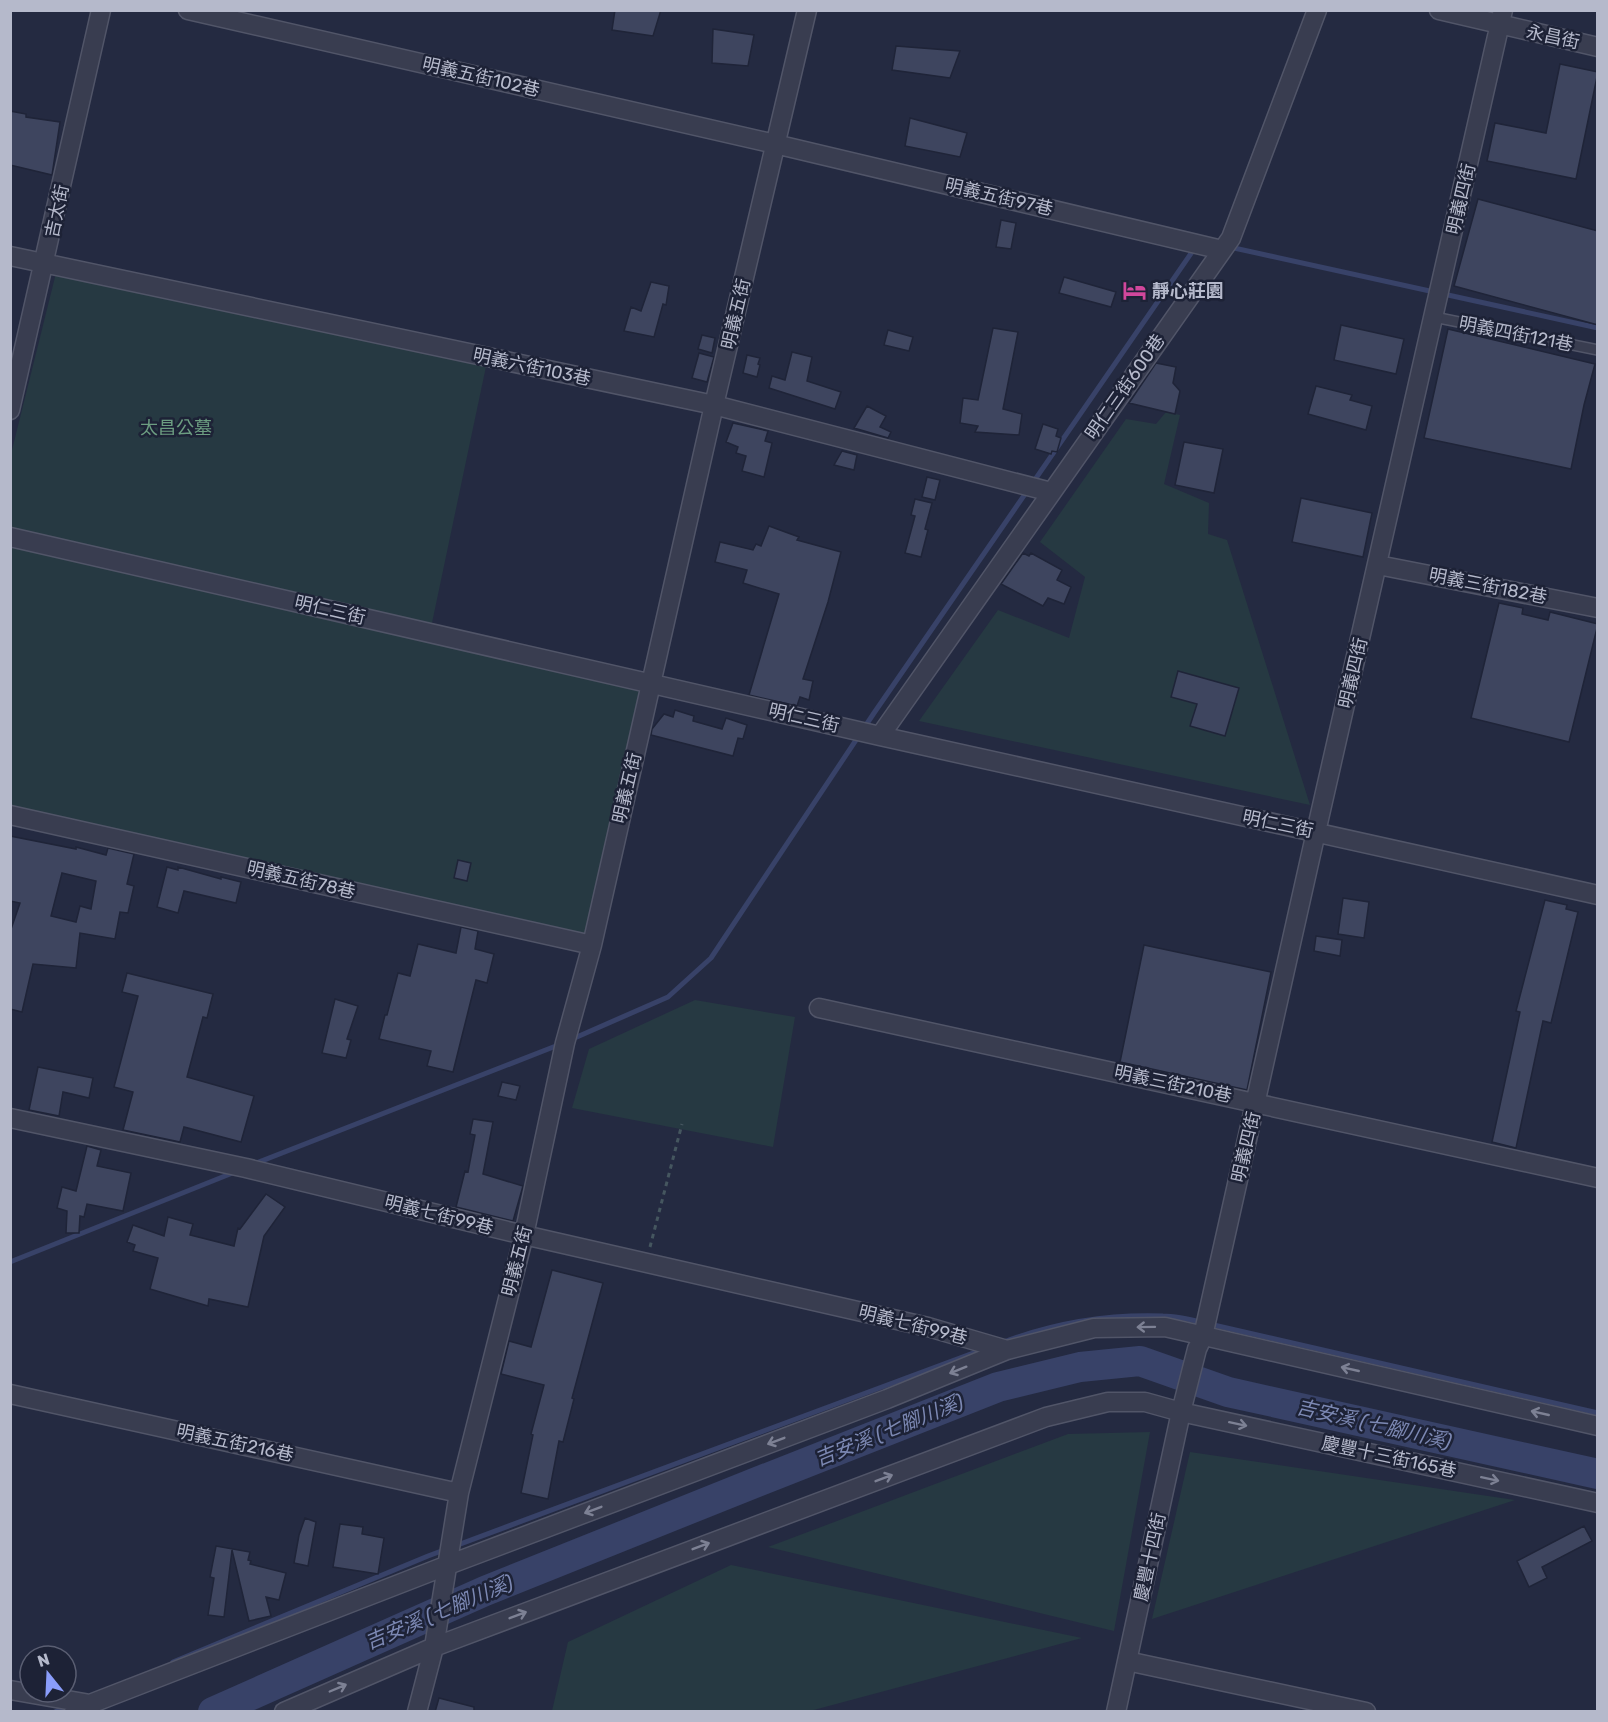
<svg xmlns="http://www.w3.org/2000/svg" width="1608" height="1722" viewBox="0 0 1608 1722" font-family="Rubik,'Noto Sans TC',sans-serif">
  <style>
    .green { fill: #263942 }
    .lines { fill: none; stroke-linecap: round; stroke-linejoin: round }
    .stream { stroke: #384268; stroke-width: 5 }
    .river { stroke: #384268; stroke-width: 30 }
    .building { fill: #3e455f; stroke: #1f2438; stroke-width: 1.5; fill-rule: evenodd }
    .lane-casing { stroke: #515568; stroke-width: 12 }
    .street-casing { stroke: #515568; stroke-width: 21 }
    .path { stroke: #45565f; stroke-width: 3; stroke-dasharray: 4.5 4.5; stroke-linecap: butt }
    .lane { stroke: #393d50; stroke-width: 9 }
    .street { stroke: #393d50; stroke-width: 18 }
    .oneway { stroke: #7d8194 }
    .labels { text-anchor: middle; stroke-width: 5; stroke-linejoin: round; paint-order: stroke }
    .street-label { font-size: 18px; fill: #b5b9cb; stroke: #1d2236 }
    .poi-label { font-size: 18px; font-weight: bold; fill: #b5b9cb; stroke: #1d2236; text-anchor: start }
    .park-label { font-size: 18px; fill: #6c9d81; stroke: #1d2236 }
    .water-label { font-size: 20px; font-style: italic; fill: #7c88b3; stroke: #1d2236 }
  </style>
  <rect width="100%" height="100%" fill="#242a41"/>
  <path class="green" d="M59,261L488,357L432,623L11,533V454Z
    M1166,412L1180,415L1164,484L1209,503L1208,534L1227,540L1310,805L919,721L998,610L1069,638L1085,577L1040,542L1126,419L1156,424Z
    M11,547L644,686L589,939L273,864L11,809Z
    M695,1000L795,1017L773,1147L572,1108L589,1049Z
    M1150,1432L1114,1631L768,1547L1068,1434Z
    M1190,1452L1515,1500L1152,1619Z
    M731,1565L1082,1638L810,1711H552L568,1642Z"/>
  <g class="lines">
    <path class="stream" d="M1234,248L1598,328
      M570,1040L668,997L711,958L874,713L1192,252
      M254,1164L561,1044
      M10,1262L235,1172
      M1001,1343C1053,1323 1109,1314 1163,1316C1181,1316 1200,1322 1218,1326L1598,1413
      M173,1662L428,1556L984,1349
      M55,1712L67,1706"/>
    <path class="river" d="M213,1712L485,1591L757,1482L998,1387L1080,1367L1140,1361L1228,1392L1598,1474"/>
  </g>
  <path class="building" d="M615,10H661L653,36L612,30Z
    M713,29L754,35L748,66L712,63Z
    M896,46L960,51L950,78L892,70Z
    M1560,64L1598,72L1576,179L1487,161L1495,123L1546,133Z
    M10,111L26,114V117L60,122L52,175L10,165Z
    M910,118L967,133L960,157L905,146Z
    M1478,199L1598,231V325L1454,286Z
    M1001,220L1016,223L1011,249L996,247Z
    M1064,277L1116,292L1111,307L1059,293Z
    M651,282L669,286L666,305L663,304L654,337L624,331L631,307L641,311Z
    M1341,325L1404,339L1396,374L1334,360Z
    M993,328L1018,332L1003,409L1022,414L1019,435L975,432L978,426L960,423L963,398L978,400Z
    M1448,329L1595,364L1584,405L1571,469L1424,438Z
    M888,330L913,337L909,351L884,345Z
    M702,335L715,338L712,353L698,349Z
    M792,352L812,357L807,381L841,392L835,409L769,388L772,376L785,380Z
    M699,353L714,357L707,382L692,378Z
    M747,355L760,358L758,364L760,365L757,377L743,373Z
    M1156,363L1176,367L1173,383L1180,391L1175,414L1129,403Z
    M1316,386L1352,395L1350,400L1372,406L1366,430L1308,414Z
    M867,406L886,416L880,427L891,432L888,438L854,428Z
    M733,423L768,431L765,441L772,443L764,477L742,471L746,456L736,453L738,447L726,442Z
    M1043,424L1058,429L1056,436L1061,438L1057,452L1052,451L1051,454L1035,449Z
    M1184,442L1223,449L1214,493L1175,485Z
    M842,451L857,455L854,470L834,465Z
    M927,477L940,480L935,500L922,497Z
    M1301,498L1372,513L1363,557L1292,542Z
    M915,499L932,503L925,529L928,530L921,557L905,553L915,516L911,515Z
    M769,526L799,537L797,540L841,552L828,602L803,679L813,681L809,700L800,697L797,706L749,695L779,594L743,583L747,570L715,562L720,542L753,550L756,544L761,546Z
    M1023,553L1029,556L1031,553L1062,570L1057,580L1071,587L1064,604L1048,598L1043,606L1001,584Z
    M1499,603L1523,608L1522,614L1548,620L1550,612L1598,624L1569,742L1471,718Z
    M1178,671L1239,688L1225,736L1190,726L1197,704L1171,697Z
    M675,710L694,716L693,721L722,729L726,718L747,725L743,739L738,738L733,756L651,735L652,729L664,714L673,717Z
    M10,836L76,849V847L106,855L108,848L134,854L127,884L134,886L128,913L120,912L115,939L80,933L76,968L33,964L22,1012L10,1009V932L20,903L10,901ZM62,873L96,881L91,909L80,906L76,922L51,916Z
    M458,860L471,863L467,881L454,878Z
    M167,867L178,870V867L221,879V877L241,882L236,903L184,891L178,913L157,907Z
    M1343,898L1369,902L1364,938L1338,934Z
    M1545,900L1567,905L1566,909L1578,912L1551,1023L1543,1021L1516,1148L1492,1142L1520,1012L1516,1011Z
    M461,927L478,931L475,949L494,954L487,983L476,980L453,1072L427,1066L431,1051L379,1039L385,1015H387L398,973L410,976L418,944L456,953Z
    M1316,936L1342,940L1340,956L1314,951Z
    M1144,945L1271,972L1247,1090L1120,1062Z
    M127,973L213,994L207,1018L203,1017L187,1077L254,1096L241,1142L184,1127L180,1142L123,1130L133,1092L114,1087L138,996L122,992Z
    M335,999L358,1006L347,1039L351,1040L346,1058L322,1053Z
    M38,1067L93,1078L89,1098L63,1092L59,1116L29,1110Z
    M502,1082L520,1086L516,1100L498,1096Z
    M473,1119L493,1122L483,1174L523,1186L513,1221L456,1207L465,1171L468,1172L475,1135L470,1134Z
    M87,1146L101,1150L97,1166L131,1173L123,1211L87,1204L84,1217L80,1216L79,1233H66L67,1211L57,1208L62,1187L76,1191Z
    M266,1194L285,1207L264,1236L248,1307L209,1299L208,1306L150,1289L158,1258L133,1251L135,1245L127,1242L133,1225L164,1236L168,1217L193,1224L190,1235L234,1246L238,1228L240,1229Z
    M552,1270L603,1283L572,1398L574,1399L563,1442L559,1441L548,1499L521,1493L533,1435L531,1434L544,1385L501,1374L509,1341L531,1347Z
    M305,1518L316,1522L308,1566L294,1563L299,1535Z
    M340,1524L363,1527L362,1534L384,1538L378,1574L333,1567Z
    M1584,1526L1592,1541L1542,1567L1547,1578L1529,1587L1517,1561Z
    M216,1546L250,1552L248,1560L251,1561L250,1564L286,1573L279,1600L266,1597L271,1616L249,1621L232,1550L224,1617L208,1615L214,1578L210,1577Z
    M439,1698L474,1707V1712H435Z"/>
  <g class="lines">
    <defs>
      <path id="lane" d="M1434,317L1598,350"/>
      <path id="street" d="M188,10L775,144L1222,250
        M1439,10L1598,47
        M10,256L714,405L1051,492
        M10,410L101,10
        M10,537L880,736L1598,895
        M1378,565L1598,608
        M880,736L1231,238L1317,10
        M10,815L592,945
        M819,1008L1598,1178
        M10,1118L246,1168L524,1235L928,1327L1007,1350
        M10,1394L459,1493
        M1127,1661L1366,1712
        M10,1690L90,1704
        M74,1712L90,1704L448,1565L887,1399L1007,1350L1094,1328L1165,1327L1598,1426
        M284,1712L434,1647L1046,1417L1108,1402H1145L1181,1412L1598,1503
        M417,1712L434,1647L459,1493L524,1235L565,1043L592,945L714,405L807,10
        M1116,1712L1181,1412L1197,1349L1203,1336L1316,832L1503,10"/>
    </defs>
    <use href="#lane" class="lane-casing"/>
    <use href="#street" class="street-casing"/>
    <path class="path" d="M650,1247L682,1124"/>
    <use href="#lane" class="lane"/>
    <use href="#street" class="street"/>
  </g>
  <defs><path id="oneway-shaft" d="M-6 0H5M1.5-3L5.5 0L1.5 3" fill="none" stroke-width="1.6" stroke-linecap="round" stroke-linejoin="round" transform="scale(1.5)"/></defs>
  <g class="oneway">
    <use href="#oneway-shaft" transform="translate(1146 1327) rotate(179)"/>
    <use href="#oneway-shaft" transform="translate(1350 1369) rotate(-167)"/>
    <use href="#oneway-shaft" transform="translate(958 1370) rotate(158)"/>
    <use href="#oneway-shaft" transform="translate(1540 1413) rotate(-167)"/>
    <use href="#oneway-shaft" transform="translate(1238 1424) rotate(12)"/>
    <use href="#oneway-shaft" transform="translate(776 1441) rotate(159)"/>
    <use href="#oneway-shaft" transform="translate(884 1478) rotate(-21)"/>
    <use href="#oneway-shaft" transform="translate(1490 1479) rotate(12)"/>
    <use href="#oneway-shaft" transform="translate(593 1510) rotate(159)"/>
    <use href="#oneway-shaft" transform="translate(701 1546) rotate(-21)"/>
    <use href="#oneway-shaft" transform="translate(518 1615) rotate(-21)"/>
    <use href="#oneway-shaft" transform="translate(338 1688) rotate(-23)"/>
  </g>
  <defs>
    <symbol id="hotel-bare" viewBox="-9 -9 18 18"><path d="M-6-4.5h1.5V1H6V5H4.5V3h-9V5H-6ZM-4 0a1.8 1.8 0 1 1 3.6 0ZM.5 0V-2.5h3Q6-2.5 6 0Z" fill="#d1479c" stroke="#1d2236" stroke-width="2.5" paint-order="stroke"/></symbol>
  </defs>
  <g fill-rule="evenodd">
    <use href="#hotel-bare" x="1118" y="274" width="33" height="33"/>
  </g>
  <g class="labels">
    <g class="street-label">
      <text transform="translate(1553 37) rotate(12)" y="6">永昌街</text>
      <text transform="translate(481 77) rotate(13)" y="6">明義五街102巷</text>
      <text transform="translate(999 197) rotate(13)" y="6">明義五街97巷</text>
      <text transform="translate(1461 199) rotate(-77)" y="6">明義四街</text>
      <text transform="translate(57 211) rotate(-78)" y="6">吉太街</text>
      <text transform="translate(736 314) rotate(-77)" y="6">明義五街</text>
      <text transform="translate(1516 334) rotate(11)" y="6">明義四街121巷</text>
      <text transform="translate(532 367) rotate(12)" y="6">明義六街103巷</text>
      <text transform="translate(1125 387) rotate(-55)" y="6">明仁三街600巷</text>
      <text transform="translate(1488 586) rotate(11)" y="6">明義三街182巷</text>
      <text transform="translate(330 610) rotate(13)" y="6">明仁三街</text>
      <text transform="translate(1353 673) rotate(-77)" y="6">明義四街</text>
      <text transform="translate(804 718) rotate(13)" y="6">明仁三街</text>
      <text transform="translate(627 788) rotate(-77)" y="6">明義五街</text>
      <text transform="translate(1278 824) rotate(12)" y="6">明仁三街</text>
      <text transform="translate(301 880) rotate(13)" y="6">明義五街78巷</text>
      <text transform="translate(1173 1084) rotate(12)" y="6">明義三街210巷</text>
      <text transform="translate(1246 1147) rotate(-77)" y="6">明義四街</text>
      <text transform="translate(439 1215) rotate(14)" y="6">明義七街99巷</text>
      <text transform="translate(517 1261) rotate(-76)" y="6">明義五街</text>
      <text transform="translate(913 1325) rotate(14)" y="6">明義七街99巷</text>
      <text transform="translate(235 1443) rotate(12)" y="6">明義五街216巷</text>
      <text transform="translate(1389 1457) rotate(12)" y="6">慶豐十三街165巷</text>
      <text transform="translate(1150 1557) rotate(-78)" y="6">慶豐十四街</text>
    </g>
    <g class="poi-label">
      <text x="1152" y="297">靜心莊園</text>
    </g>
    <g class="park-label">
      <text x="176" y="434">太昌公墓</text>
    </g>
    <g class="water-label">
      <text transform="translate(1374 1424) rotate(13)" y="7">吉安溪 (七腳川溪)</text>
      <text transform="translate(889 1430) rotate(-22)" y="7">吉安溪 (七腳川溪)</text>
      <text transform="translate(439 1612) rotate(-23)" y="7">吉安溪 (七腳川溪)</text>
    </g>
  </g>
  <rect width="1608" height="1722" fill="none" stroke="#b5b9cb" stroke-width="24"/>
  <g transform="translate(48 1674) rotate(342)"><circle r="28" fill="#1d2236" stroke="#5a5e72" stroke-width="1.5"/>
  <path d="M0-4.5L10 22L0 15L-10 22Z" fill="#8a9dfb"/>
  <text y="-9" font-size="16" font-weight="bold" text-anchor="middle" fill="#b5b9cb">N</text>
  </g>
</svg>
